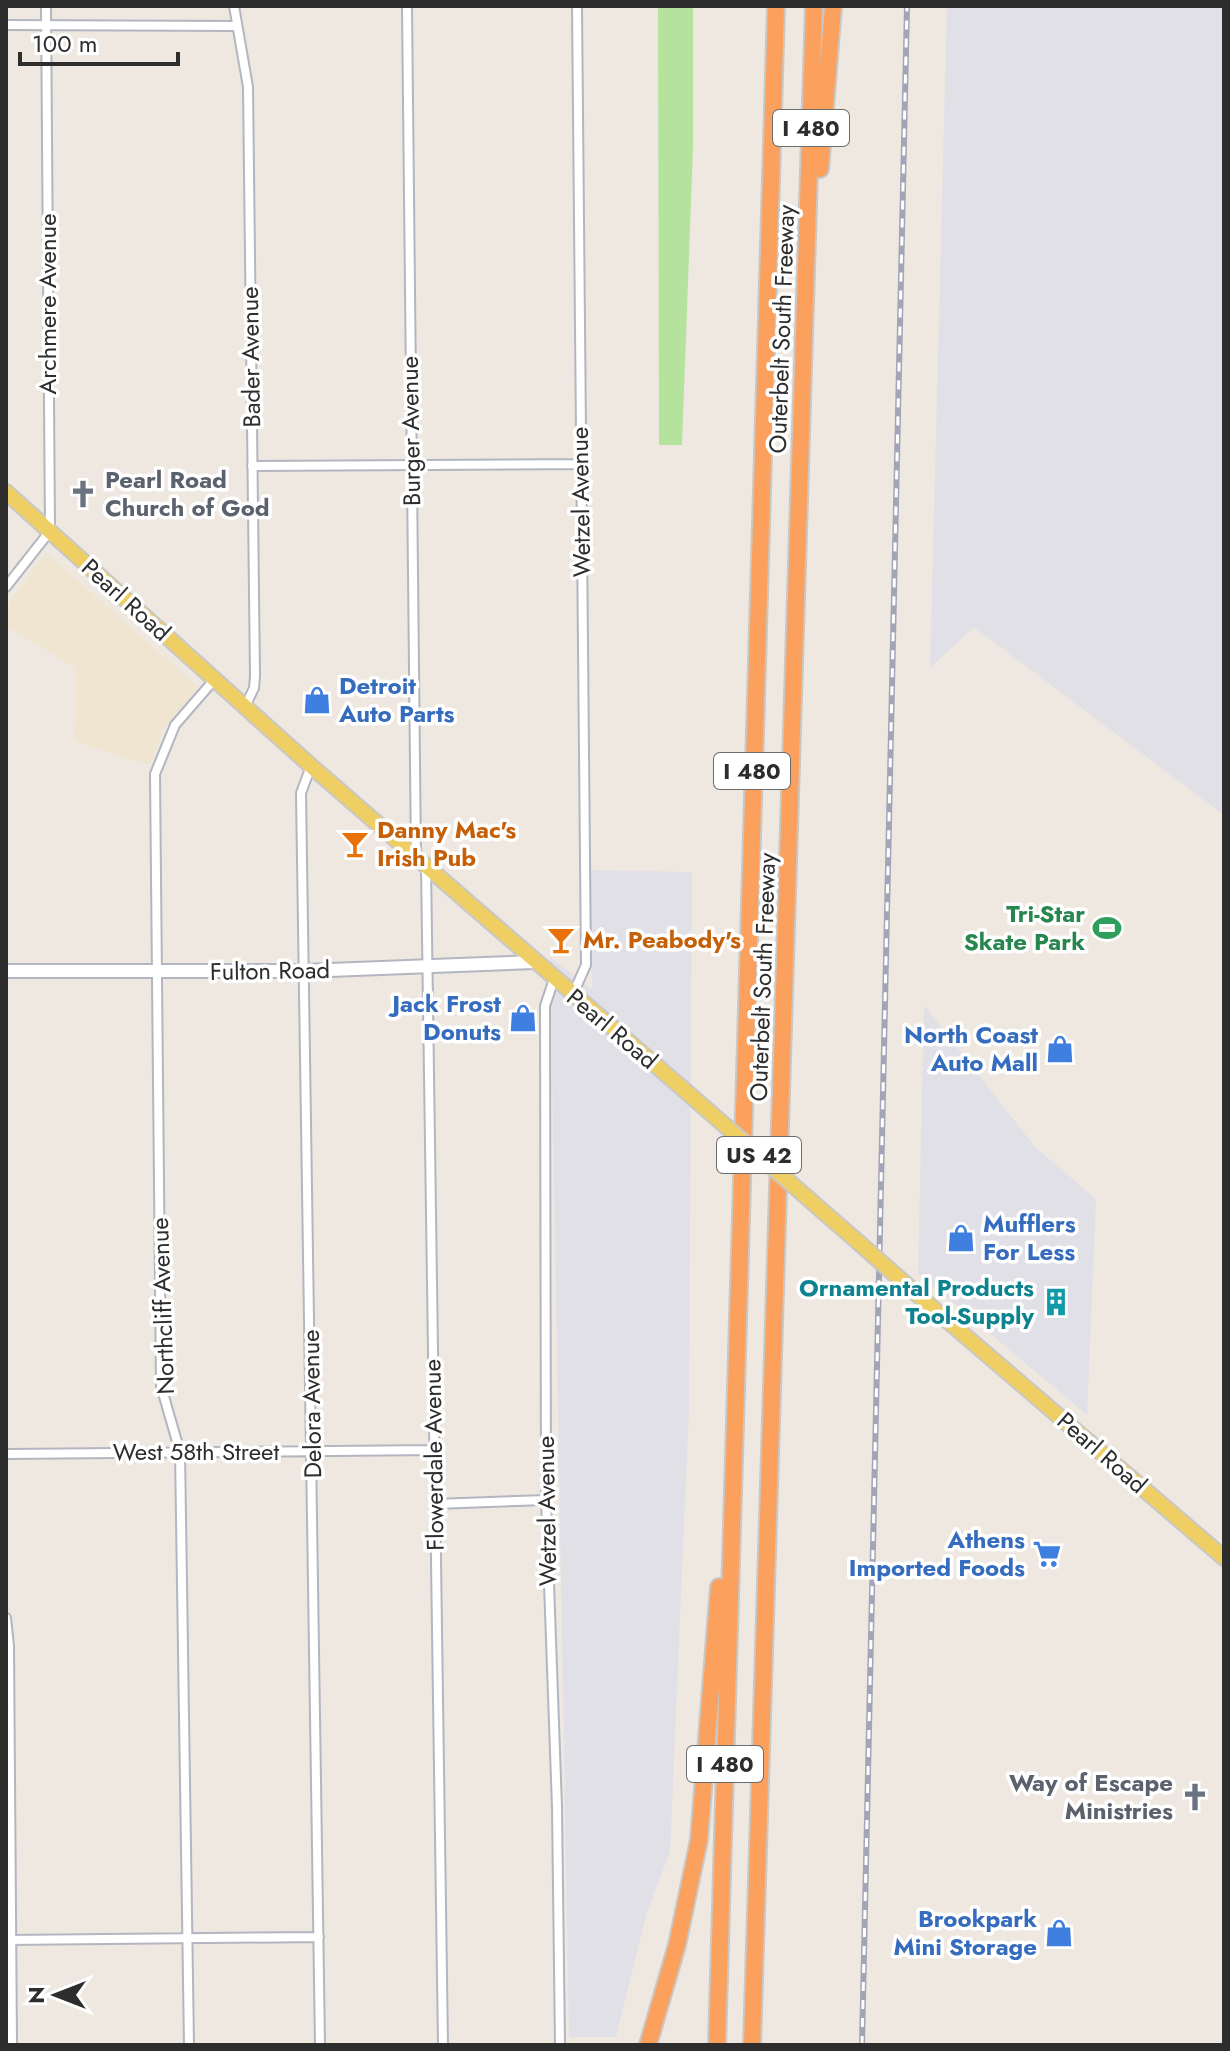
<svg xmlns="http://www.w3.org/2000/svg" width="1230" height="2051" viewBox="0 0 1230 2051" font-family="Jost,sans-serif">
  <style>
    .industrial { fill: #e2e0e7 }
    .education { fill: #efe5d0 }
    .green { fill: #b5e39e }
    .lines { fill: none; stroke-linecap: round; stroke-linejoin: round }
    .minor-casing { stroke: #b3b6c0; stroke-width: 12 }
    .secondary-casing { stroke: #b3b6c0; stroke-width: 16 }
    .primary-casing { stroke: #c8c8c8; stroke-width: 18 }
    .motorway-casing { stroke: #c8c8c8; stroke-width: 20 }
    .minor { stroke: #fff; stroke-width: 8 }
    .secondary { stroke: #fff; stroke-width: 12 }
    .primary { stroke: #efce64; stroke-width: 14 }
    .motorway { stroke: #fca15d; stroke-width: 16 }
    .rail-casing { stroke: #a2a5b7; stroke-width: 6 }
    .rail { stroke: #fff; stroke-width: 3; stroke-dasharray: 9; stroke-linecap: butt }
    .primary-bridge-casing { stroke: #c8c8c8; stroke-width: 18; stroke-linecap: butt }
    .primary-bridge { stroke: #efce64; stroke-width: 14 }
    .labels { text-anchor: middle; stroke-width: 7; stroke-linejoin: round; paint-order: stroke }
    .shield { fill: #fff; stroke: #6c6c6c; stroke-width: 2 }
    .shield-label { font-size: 22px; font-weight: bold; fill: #2d2d2d }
    .street-label { font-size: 24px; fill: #2d2d2d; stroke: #fff }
    .worship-label { font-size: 24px; font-weight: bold; fill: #5b616d; stroke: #fff; text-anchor: start }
    .shop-label { font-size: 24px; font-weight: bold; fill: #366cbe; stroke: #fff; text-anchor: end }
    .food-label { font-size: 24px; font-weight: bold; fill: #c56008; stroke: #fff; text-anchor: start }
    .leisure-label { font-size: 24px; font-weight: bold; fill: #27864d; stroke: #fff; text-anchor: end }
    .culture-label { font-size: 24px; font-weight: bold; fill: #0d838f; stroke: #fff; text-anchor: end }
  </style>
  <rect width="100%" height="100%" fill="#eee8e0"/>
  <path class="industrial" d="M947,6H1224V815L974,627L930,668Z
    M589,870L692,872L689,1408L670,1852L647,1912L616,2037H569L550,957L592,989Z
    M924,1005L1035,1147L1096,1199L1087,1415L918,1273Z"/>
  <path class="education" d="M46,553L198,687L164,729L149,765L75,741L76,668L6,626L10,601Z"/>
  <path class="green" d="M658,6H693V148L682,445H659Z"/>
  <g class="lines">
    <defs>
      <path id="minor" d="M234,6L248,87L255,676L254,688L245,707
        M407,6L416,857
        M6,25L236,26
        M252,466L581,464
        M6,587L50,531L46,6
        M311,766L301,793L320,2045
        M426,866L443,2045
        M554,979L545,1006L546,1500L557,1807L560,2045
        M573,994L586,965L577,6
        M6,1454L435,1450
        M435,1504L546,1500
        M6,1618L9,1646L12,2045
        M7,1940L319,1937
        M189,2045L180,1452L161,1386L155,774L175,725L214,680"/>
      <path id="secondary" d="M6,971H304L535,962"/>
      <path id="primary" d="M6,492L311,766L690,1095
        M827,1215L858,1242
        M935,1310L1224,1558"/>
      <path id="motorway" d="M820,169L833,6
        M648,2045L677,1945L699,1840L719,1587
        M717,2045L776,6
        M752,2045L814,6"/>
    </defs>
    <use href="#minor" class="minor-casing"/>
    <use href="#secondary" class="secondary-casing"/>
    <use href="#primary" class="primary-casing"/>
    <use href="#motorway" class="motorway-casing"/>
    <use href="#minor" class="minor"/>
    <use href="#secondary" class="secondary"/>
    <use href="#primary" class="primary"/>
    <use href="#motorway" class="motorway"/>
    <defs>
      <path id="rail" d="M862,2045L907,6"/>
    </defs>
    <use href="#rail" class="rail-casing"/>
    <use href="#rail" class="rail"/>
    <defs>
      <path id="primary-bridge" d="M690,1095L827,1215
        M858,1242L935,1310"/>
    </defs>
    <use href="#primary-bridge" class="primary-bridge-casing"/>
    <use href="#primary-bridge" class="primary-bridge"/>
  </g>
  <defs>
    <symbol id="church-bare" viewBox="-9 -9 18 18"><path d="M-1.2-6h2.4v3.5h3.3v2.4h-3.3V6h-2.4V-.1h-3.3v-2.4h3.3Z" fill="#6b7280" stroke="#fff" stroke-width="2.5" paint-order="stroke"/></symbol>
    <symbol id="shop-bare" viewBox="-9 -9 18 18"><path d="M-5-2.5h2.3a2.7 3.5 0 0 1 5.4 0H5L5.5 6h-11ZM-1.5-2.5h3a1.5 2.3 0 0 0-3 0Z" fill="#3f7fe0" stroke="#fff" stroke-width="2.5" paint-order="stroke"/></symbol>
    <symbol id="bar-bare" viewBox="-9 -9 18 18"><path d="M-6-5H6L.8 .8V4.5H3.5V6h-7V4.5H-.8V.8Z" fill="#e8710a" stroke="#fff" stroke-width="2.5" paint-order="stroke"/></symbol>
    <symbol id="stadium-bare" viewBox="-9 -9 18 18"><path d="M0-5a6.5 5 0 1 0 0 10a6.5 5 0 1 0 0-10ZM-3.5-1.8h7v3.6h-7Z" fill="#2e9e5b" stroke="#fff" stroke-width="2.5" paint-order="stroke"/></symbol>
    <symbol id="building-bare" viewBox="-9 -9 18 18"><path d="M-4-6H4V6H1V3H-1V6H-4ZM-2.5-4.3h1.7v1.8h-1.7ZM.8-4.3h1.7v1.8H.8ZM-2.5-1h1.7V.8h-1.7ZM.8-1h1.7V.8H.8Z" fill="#0f9aa8" stroke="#fff" stroke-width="2.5" paint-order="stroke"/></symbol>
    <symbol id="supermarket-bare" viewBox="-9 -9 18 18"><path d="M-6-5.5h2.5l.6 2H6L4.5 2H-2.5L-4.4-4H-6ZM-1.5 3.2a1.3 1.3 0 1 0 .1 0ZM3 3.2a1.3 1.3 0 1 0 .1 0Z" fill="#3f7fe0" stroke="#fff" stroke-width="2.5" paint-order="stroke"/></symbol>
  </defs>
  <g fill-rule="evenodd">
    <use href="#church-bare" x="63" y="474" width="40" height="40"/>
    <use href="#shop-bare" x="297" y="680" width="40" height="40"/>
    <use href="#bar-bare" x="335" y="824" width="40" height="40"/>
    <use href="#stadium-bare" x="1087" y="908" width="40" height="40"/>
    <use href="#bar-bare" x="541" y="920" width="40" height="40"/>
    <use href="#shop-bare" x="503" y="998" width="40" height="40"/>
    <use href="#shop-bare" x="1040" y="1029" width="40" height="40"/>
    <use href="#shop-bare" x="941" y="1218" width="40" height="40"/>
    <use href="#building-bare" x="1036" y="1282" width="40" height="40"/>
    <use href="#supermarket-bare" x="1027" y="1534" width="40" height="40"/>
    <use href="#church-bare" x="1175" y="1777" width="40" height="40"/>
    <use href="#shop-bare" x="1039" y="1913" width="40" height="40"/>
  </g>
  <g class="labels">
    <g class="shield">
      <rect x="773" y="110" width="76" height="36" rx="6"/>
      <rect x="714" y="753" width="76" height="36" rx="6"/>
      <rect x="717" y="1137" width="84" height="36" rx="6"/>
      <rect x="687" y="1746" width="76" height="36" rx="6"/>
    </g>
    <g class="shield-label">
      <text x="811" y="136">I 480</text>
      <text x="752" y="779">I 480</text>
      <text x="759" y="1163">US 42</text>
      <text x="725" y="1772">I 480</text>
    </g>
    <g class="street-label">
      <text transform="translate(48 304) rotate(-90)" y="8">Archmere Avenue</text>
      <text transform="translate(782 329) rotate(-88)" y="8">Outerbelt South Freeway</text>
      <text transform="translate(251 357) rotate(-91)" y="8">Bader Avenue</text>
      <text transform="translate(411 431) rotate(-91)" y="8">Burger Avenue</text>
      <text transform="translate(581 502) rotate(-91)" y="8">Wetzel Avenue</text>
      <text transform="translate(126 600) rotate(42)" y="8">Pearl Road</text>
      <text transform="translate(270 971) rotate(-1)" y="8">Fulton Road</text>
      <text transform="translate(763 977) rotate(-88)" y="8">Outerbelt South Freeway</text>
      <text transform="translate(612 1029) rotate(40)" y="8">Pearl Road</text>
      <text transform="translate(163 1306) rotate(-92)" y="8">Northcliff Avenue</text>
      <text transform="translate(312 1404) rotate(-91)" y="8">Delora Avenue</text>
      <text x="196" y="1460">West 58th Street</text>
      <text transform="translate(1102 1453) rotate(41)" y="8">Pearl Road</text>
      <text transform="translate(434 1455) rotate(-91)" y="8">Flowerdale Avenue</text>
      <text transform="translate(547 1511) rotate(-91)" y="8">Wetzel Avenue</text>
    </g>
    <g class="worship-label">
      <text x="105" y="488">Pearl Road<tspan x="105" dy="28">Church of God</tspan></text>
      <text x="1173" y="1791" text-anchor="end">Way of Escape<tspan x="1173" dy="28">Ministries</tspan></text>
    </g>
    <g class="shop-label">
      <text x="339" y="694" text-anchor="start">Detroit<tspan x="339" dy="28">Auto Parts</tspan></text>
      <text x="501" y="1012">Jack Frost<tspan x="501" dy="28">Donuts</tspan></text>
      <text x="1038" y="1043">North Coast<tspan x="1038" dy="28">Auto Mall</tspan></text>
      <text x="983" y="1232" text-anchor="start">Mufflers<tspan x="983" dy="28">For Less</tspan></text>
      <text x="1025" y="1548">Athens<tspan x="1025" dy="28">Imported Foods</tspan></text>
      <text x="1037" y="1927">Brookpark<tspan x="1037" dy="28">Mini Storage</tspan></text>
    </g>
    <g class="food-label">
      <text x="377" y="838">Danny Mac's<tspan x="377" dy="28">Irish Pub</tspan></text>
      <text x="583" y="948">Mr. Peabody's</text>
    </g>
    <g class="leisure-label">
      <text x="1085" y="922">Tri-Star<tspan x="1085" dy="28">Skate Park</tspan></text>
    </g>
    <g class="culture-label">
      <text x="1034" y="1296">Ornamental Products<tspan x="1034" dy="28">Tool-Supply</tspan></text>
    </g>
  </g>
  <rect width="1230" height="2051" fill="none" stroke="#2d2d2d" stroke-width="16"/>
  <g transform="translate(56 1995) rotate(270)" stroke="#ffffff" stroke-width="6" paint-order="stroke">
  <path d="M0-6L14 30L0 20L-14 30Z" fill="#2d2d2d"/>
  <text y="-12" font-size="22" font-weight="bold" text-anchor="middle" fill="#2d2d2d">N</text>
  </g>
  <path d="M20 52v12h158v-12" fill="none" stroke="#2d2d2d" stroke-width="4"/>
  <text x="32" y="52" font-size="24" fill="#2d2d2d" stroke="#ffffff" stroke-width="6" paint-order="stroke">100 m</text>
</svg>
